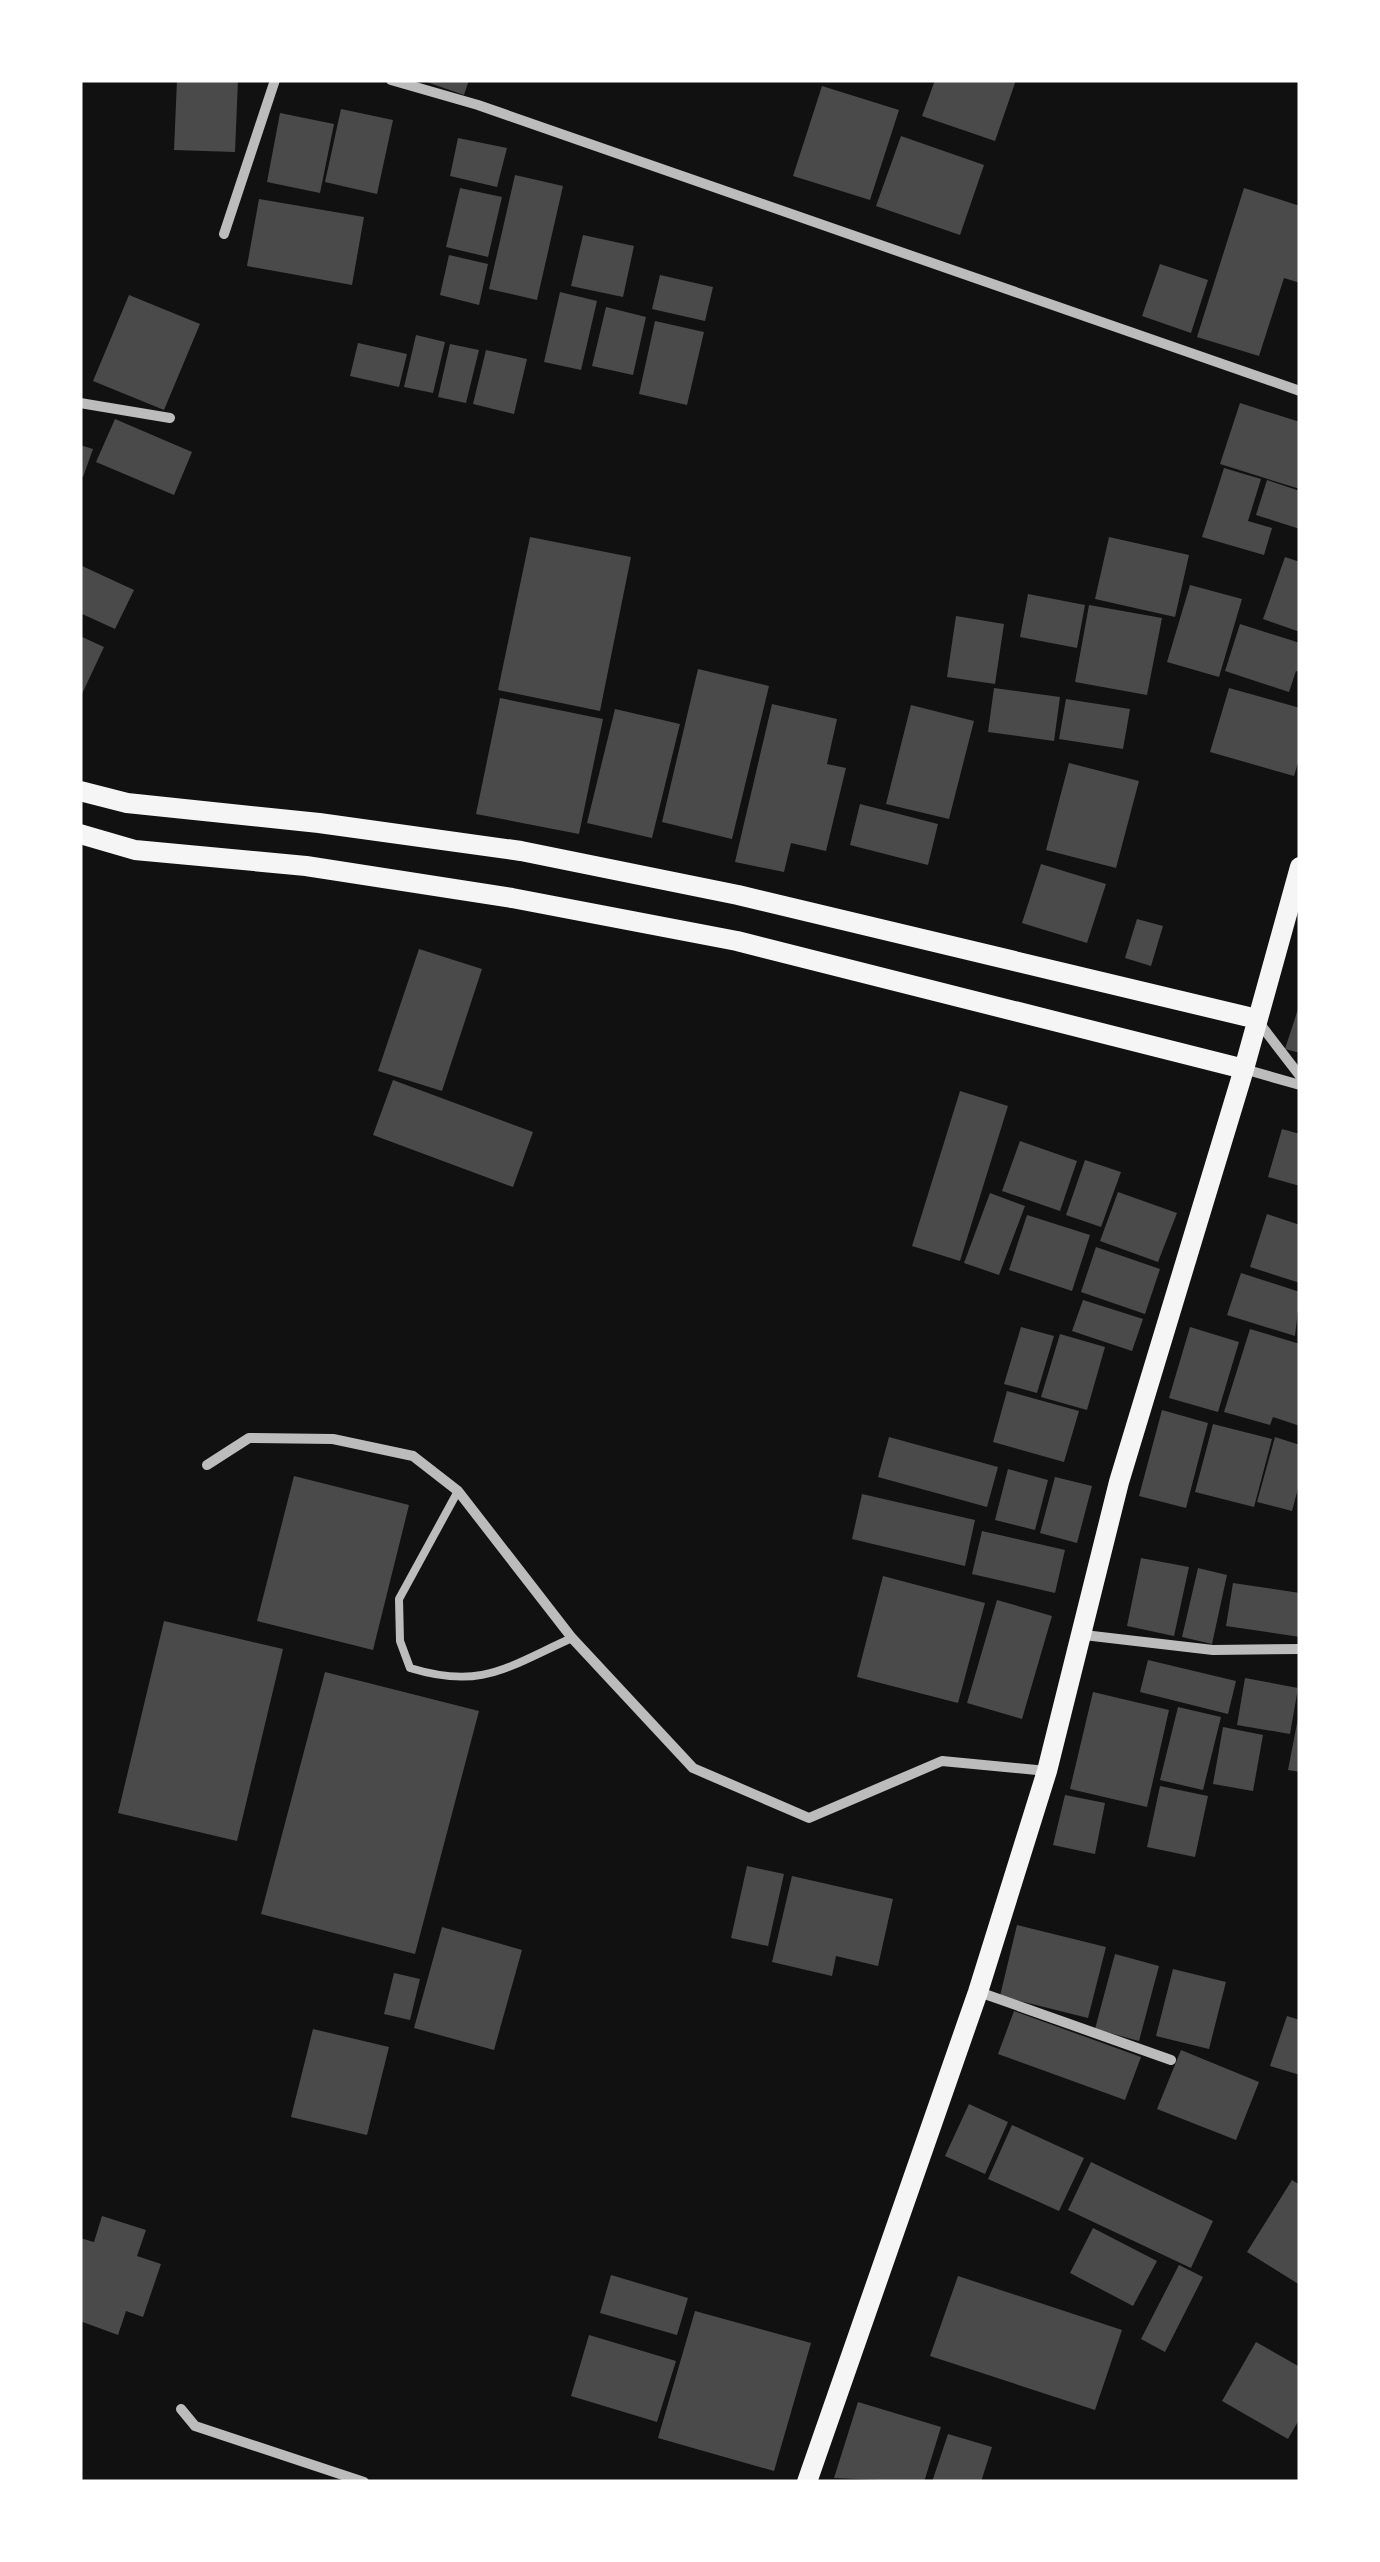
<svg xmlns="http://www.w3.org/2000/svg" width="1380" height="2562" viewBox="0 0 1380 2562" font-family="Manrope,sans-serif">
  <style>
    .building { fill: #4a4a4a }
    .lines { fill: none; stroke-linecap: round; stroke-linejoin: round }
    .service { stroke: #bcbcbc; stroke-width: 8 }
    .minor { stroke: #bcbcbc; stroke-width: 10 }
    .secondary { stroke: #f5f5f5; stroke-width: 20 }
  </style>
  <rect width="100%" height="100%" fill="#111"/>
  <path class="building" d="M177,80H238L235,152L174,150Z
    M421,80H469L464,95Z
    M935,80H1016L995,141L922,116Z
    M822,86L899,110L870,200L793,176Z
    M341,109L393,120L377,194L325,182Z
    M280,113L334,124L320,193L267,182Z
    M901,136L984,165L960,235L876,206Z
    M458,138L507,148L497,187L450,176Z
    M515,175L563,186L537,300L489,289Z
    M460,188L502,197L488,257L446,247Z
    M1244,188L1300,206V283L1284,278L1259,356L1197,337Z
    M259,199L364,217L352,285L247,266Z
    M583,235L634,246L623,297L571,286Z
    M449,255L488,264L479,305L440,295Z
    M1160,264L1208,280L1191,333L1142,316Z
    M660,275L713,287L705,321L652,309Z
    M560,292L597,301L581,370L544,362Z
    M129,295L200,324L164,410L93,381Z
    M606,307L646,317L633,375L592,366Z
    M655,321L704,332L687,405L639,394Z
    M416,335L445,342L433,393L404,387Z
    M358,343L407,354L399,387L350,376Z
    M450,344L479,350L466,403L438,397Z
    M486,350L527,359L514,414L473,404Z
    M1240,403L1300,422V489L1220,464Z
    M115,419L192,452L174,495L96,462Z
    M80,445L93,449L83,477L80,475Z
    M1224,468L1261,479L1248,521L1272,528L1264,555L1202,537Z
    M1267,480L1300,491V529L1256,515Z
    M530,537L631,557L600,711L498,690Z
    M1109,537L1189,555L1175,617L1095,599Z
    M1285,557L1300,562V632L1263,619Z
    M80,565L134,590L115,629L80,613Z
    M1190,585L1242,599L1219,677L1167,662Z
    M1028,594L1085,605L1077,648L1020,637Z
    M1089,605L1162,618L1147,695L1075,682Z
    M956,616L1004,624L995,684L947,677Z
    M1240,624L1300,643V672L1296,671L1289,692L1225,671Z
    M80,636L104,647L80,698Z
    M698,669L769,686L732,839L662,822Z
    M994,688L1060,697L1054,741L988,732Z
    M1229,688L1300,708V756L1294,776L1210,752Z
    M500,698L603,719L579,834L476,814Z
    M1066,699L1130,709L1123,749L1059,739Z
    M772,704L837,719L827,764L846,768L826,851L791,843L784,872L735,862Z
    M911,705L974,721L949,819L886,804Z
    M615,709L680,724L652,838L587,823Z
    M1069,763L1139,781L1116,868L1046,850Z
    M860,804L938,824L928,865L850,845Z
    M1041,864L1106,884L1087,943L1022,923Z
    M1137,919L1163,926L1151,966L1125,958Z
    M419,949L482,969L442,1091L378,1071Z
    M1300,1003V1053L1285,1049Z
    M393,1080L533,1132L513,1187L373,1135Z
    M960,1091L1008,1106L960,1261L912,1246Z
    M1282,1129L1300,1134V1186L1268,1177Z
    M1020,1141L1077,1161L1060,1211L1002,1191Z
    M1085,1160L1121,1172L1101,1227L1066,1215Z
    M1118,1192L1177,1213L1158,1262L1100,1241Z
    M990,1193L1025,1206L999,1275L964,1263Z
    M1267,1214L1300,1225V1283L1250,1267Z
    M1027,1215L1090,1235L1072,1291L1009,1270Z
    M1096,1247L1160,1269L1145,1314L1081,1292Z
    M1241,1273L1300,1292L1295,1336L1227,1315Z
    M1083,1300L1143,1319L1132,1351L1072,1331Z
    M1021,1327L1054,1336L1037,1393L1004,1384Z
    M1190,1327L1239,1342L1218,1412L1169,1398Z
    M1250,1329L1300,1344V1426L1273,1417L1270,1425L1224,1412Z
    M1060,1334L1105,1347L1087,1410L1041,1397Z
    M1007,1391L1079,1411L1064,1462L993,1442Z
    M1162,1410L1208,1423L1186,1508L1139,1496Z
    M1213,1424L1272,1439L1254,1507L1195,1492Z
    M889,1437L998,1467L987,1507L878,1477Z
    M1275,1437L1300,1445V1481L1292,1511L1257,1502Z
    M1008,1469L1048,1480L1035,1530L995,1520Z
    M294,1476L409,1505L373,1650L257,1621Z
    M1055,1477L1092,1486L1077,1543L1040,1533Z
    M862,1494L975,1520L965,1566L852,1539Z
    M982,1531L1065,1550L1055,1593L972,1574Z
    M1141,1558L1189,1567L1174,1636L1127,1626Z
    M1198,1568L1227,1575L1212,1644L1182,1637Z
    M883,1576L985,1603L958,1703L857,1677Z
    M1233,1583L1300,1593V1637L1226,1626Z
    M997,1600L1052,1616L1022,1719L967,1703Z
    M164,1621L283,1649L237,1841L118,1813Z
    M1148,1660L1236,1681L1228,1714L1140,1692Z
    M325,1672L479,1711L415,1954L261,1914Z
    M1245,1678L1298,1688L1290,1734L1237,1725Z
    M1093,1692L1169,1710L1147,1807L1070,1789Z
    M1178,1707L1221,1717L1203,1790L1160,1780Z
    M1298,1718H1300V1772L1288,1770Z
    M1223,1727L1263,1735L1253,1791L1213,1784Z
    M1160,1786L1208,1796L1195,1857L1147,1847Z
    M1065,1795L1105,1803L1095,1854L1053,1845Z
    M747,1866L784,1874L768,1946L731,1938Z
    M792,1876L893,1899L878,1966L836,1956L832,1976L772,1962Z
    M1017,1925L1106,1947L1088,2018L1000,1996Z
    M442,1927L522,1950L494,2050L414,2028Z
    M1115,1954L1159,1966L1139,2041L1095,2029Z
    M1173,1969L1226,1982L1209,2049L1156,2036Z
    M394,1973L420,1979L410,2020L384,2014Z
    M1014,2011L1141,2057L1125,2100L998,2054Z
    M1287,2016L1300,2020V2075L1270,2066Z
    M313,2029L389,2047L367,2135L291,2117Z
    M1181,2050L1259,2082L1236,2140L1157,2109Z
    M969,2104L1008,2122L985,2174L945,2156Z
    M1012,2125L1084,2158L1059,2211L988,2179Z
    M1091,2162L1213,2221L1191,2268L1068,2210Z
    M1292,2180L1300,2185V2285L1247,2252Z
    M102,2216L146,2230L137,2256L161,2264L143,2317L126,2311L118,2335L80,2321V2238L94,2242Z
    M1093,2228L1157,2261L1133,2306L1070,2273Z
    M1179,2265L1203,2277L1165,2352L1141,2339Z
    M611,2275L688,2298L677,2335L600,2313Z
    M958,2276L1122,2330L1095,2410L930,2356Z
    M695,2311L811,2343L774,2471L658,2438Z
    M589,2335L676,2361L657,2422L571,2396Z
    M1256,2342L1300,2367V2418L1288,2439L1222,2401Z
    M858,2402L941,2427L924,2482L834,2478Z
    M948,2434L992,2447L981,2482H932Z"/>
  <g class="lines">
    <path class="service" d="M458,1491L399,1599L400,1641L410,1668C482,1690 507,1667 572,1638"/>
    <path class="minor" d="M391,80L478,105L1300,391
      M224,234L275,80
      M80,403L170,418
      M1257,1020L1300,1076
      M1244,1069L1300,1085
      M207,1465L249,1438L333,1439L413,1456L458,1491L572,1638L693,1768L809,1818L942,1761L1047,1771
      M1084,1635L1213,1650L1300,1649
      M979,1992L1171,2060
      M181,2409L195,2426L364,2482"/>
    <path class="secondary" d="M80,791L127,803L319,823L521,851L738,895L1257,1019
      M80,834L135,850L306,866L512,898L737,941L1244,1069
      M807,2482L978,1992L1047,1771L1119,1482L1244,1069L1300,867"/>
  </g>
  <rect width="1380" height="2562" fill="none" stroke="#ffffff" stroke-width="165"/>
</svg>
